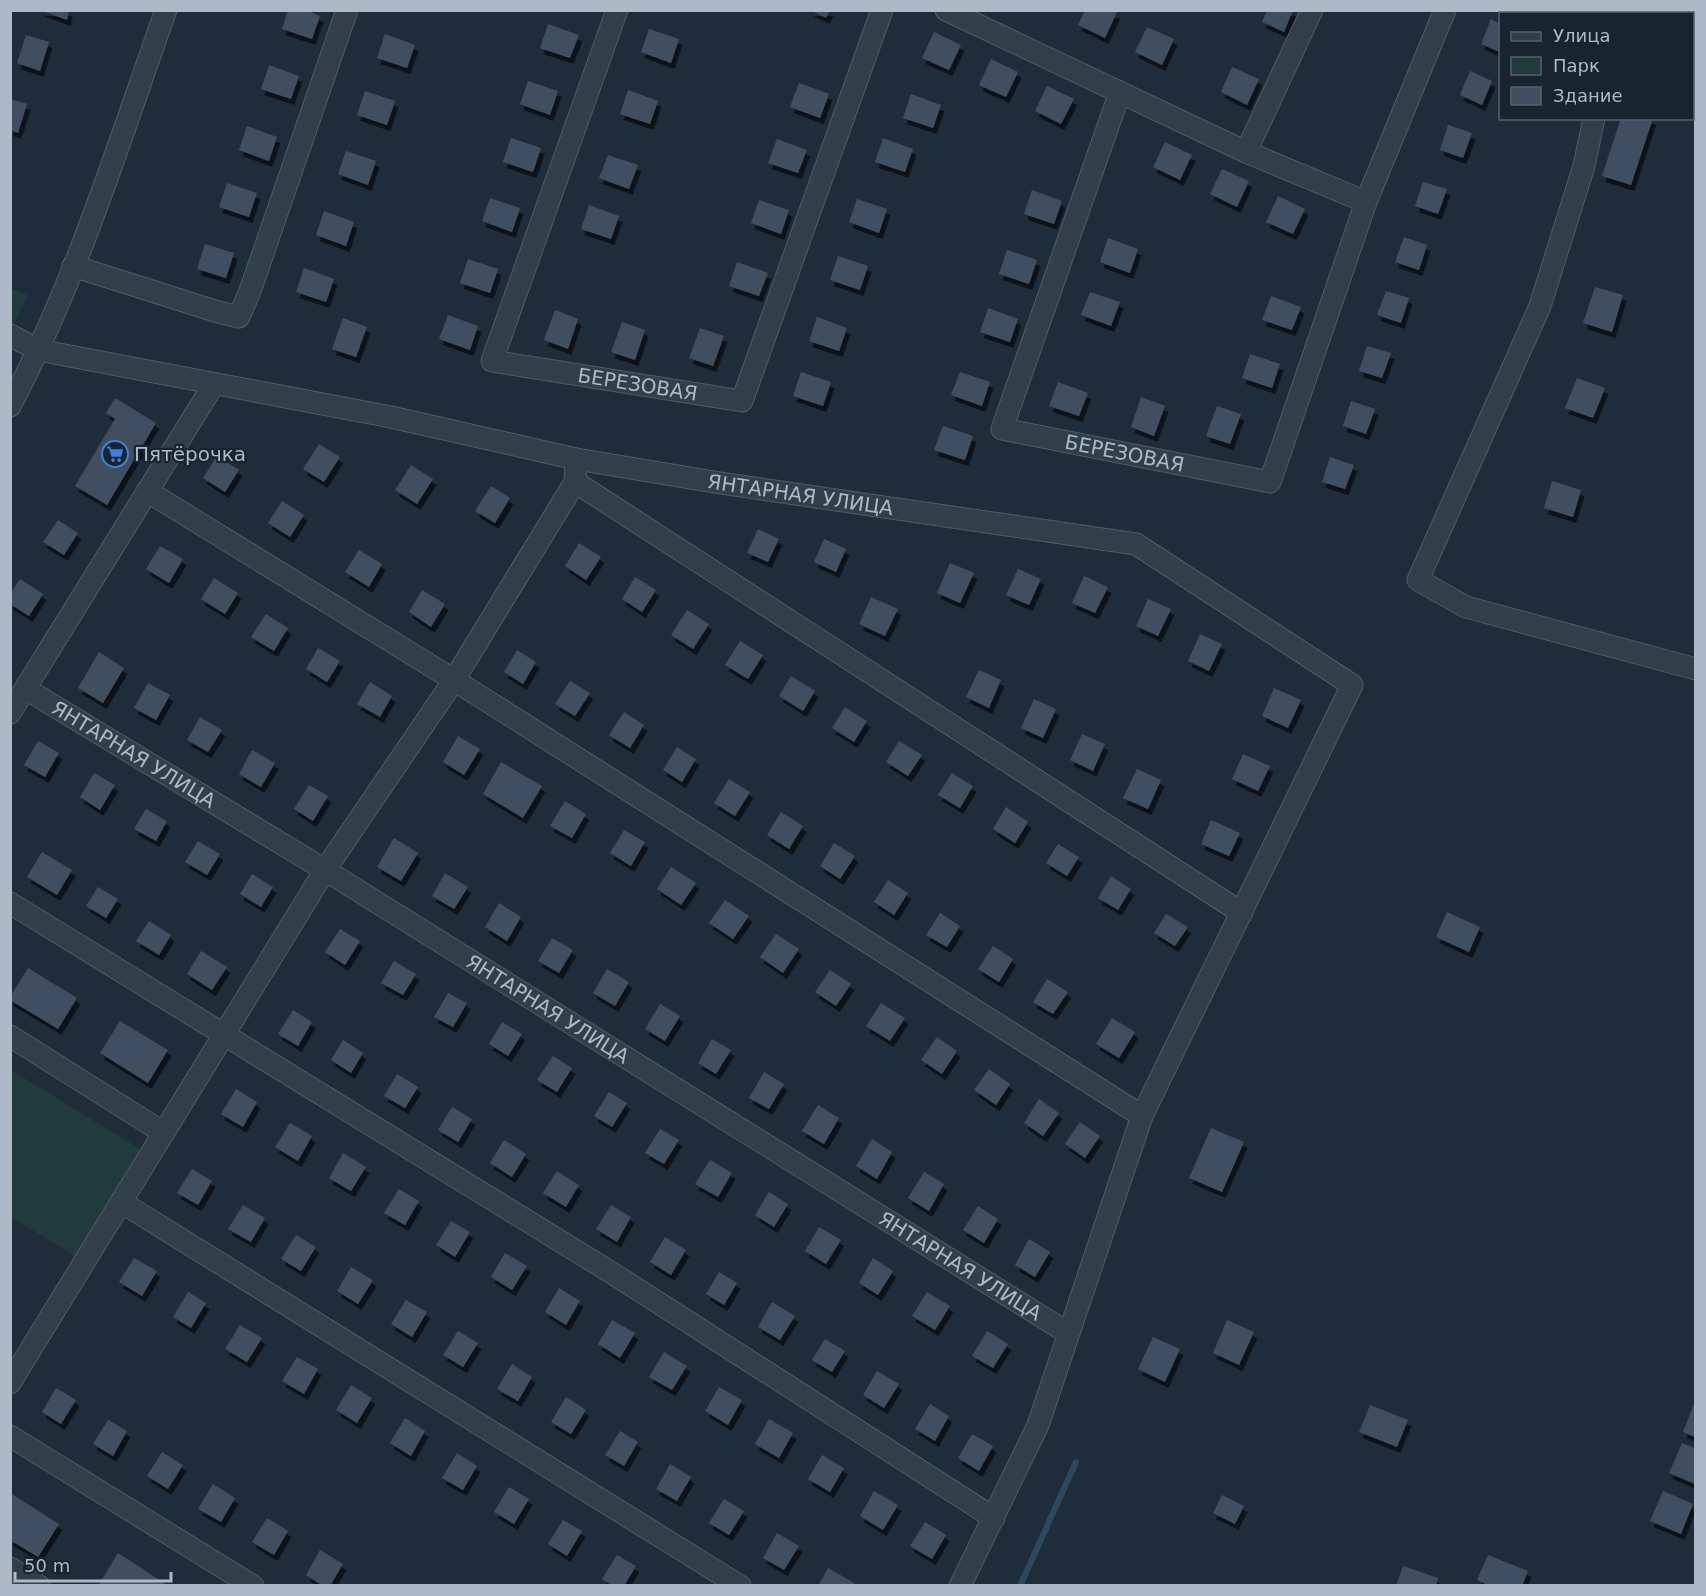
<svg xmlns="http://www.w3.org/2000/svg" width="1706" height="1596" viewBox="0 0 1706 1596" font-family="'DejaVu Sans',sans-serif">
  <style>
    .green { fill: #213a3c }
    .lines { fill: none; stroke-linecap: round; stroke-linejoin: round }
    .stream { stroke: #2f4862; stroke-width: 6 }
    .building { fill: #404f60; filter: url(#shadow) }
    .street-casing { stroke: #505c68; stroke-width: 23 }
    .street { stroke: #333e4b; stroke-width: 21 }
    .labels { text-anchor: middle; stroke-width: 4.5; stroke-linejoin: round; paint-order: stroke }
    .street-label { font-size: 20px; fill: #adb9c7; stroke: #18242f }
    .poi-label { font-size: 20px; fill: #adb9c7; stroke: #18242f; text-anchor: start }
  </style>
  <defs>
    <filter id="shadow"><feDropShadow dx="3.5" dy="6" stdDeviation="0" flood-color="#0009"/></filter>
  </defs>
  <rect width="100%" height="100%" fill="#1f2d3b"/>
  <path class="green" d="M10,288L27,295L14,325L11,324Z
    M11,1070L140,1149L75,1256L11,1217Z"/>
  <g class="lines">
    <path class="stream" d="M1020,1586L1076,1462"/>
  </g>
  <path class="building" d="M40,10H69L67,20Z
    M288,10H305L320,16L312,39L282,29Z
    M810,10H830L826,18Z
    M1085,10L1117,12L1105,38L1078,25Z
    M1267,10H1293L1284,32L1262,22Z
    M1695,15V69L1692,68V23Z
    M1491,19L1500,24V52L1481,44Z
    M548,24L579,35L570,58L540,48Z
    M1147,27L1174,39L1162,65L1135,52Z
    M649,29L679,39L671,63L641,52Z
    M934,32L961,45L949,70L922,58Z
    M385,34L415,45L407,68L377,58Z
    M26,35L49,42L40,71L17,63Z
    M991,59L1018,72L1006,97L979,85Z
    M269,65L299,76L291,99L261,89Z
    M1232,67L1259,79L1247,105L1221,92Z
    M1470,71L1492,81L1482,105L1460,95Z
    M528,81L558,91L550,115L520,104Z
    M799,83L829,94L820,118L790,107Z
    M1047,86L1074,99L1061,124L1035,111Z
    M628,90L658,101L650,124L620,114Z
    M365,91L395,101L387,125L357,115Z
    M911,94L941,105L933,128L903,118Z
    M10,99L27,104L18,133L10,130Z
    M1621,118H1653L1631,185L1602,176Z
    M1448,125L1472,133L1463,158L1440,150Z
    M247,126L277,137L269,161L239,150Z
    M511,138L541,148L533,172L503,162Z
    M883,138L913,149L905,172L875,162Z
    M777,139L807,150L798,173L768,163Z
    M1165,142L1192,155L1180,180L1153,167Z
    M346,151L376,161L368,185L338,174Z
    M608,155L638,165L629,189L599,178Z
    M1222,169L1249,181L1237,207L1210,194Z
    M1423,182L1447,189L1438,214L1415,206Z
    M227,183L257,193L249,217L219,207Z
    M1032,190L1062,201L1054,224L1024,214Z
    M1278,196L1305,209L1293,234L1266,222Z
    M490,198L520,208L512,232L482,221Z
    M857,199L887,209L879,233L849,222Z
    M759,200L789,210L781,234L751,223Z
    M589,205L619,216L611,239L581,229Z
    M324,211L354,222L346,246L316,235Z
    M1404,237L1427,245L1419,270L1395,262Z
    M1108,238L1138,249L1130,273L1100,262Z
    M205,244L234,253L226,278L197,269Z
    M1007,250L1037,260L1029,284L999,274Z
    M838,256L868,266L860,290L830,280Z
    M468,259L498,269L490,293L460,283Z
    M737,262L768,273L759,296L729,286Z
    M304,268L334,279L326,302L296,292Z
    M1595,287L1623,295L1612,332L1583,323Z
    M1386,291L1409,298L1401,323L1377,315Z
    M1090,292L1120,302L1111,326L1081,315Z
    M1271,296L1301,307L1292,330L1262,320Z
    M988,308L1018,319L1010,342L980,332Z
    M555,310L578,319L568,349L544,340Z
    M448,315L478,326L470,350L439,339Z
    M817,317L847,328L839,351L809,341Z
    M343,318L367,327L356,357L332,349Z
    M622,322L645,330L635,360L611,352Z
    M700,328L724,336L713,366L689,358Z
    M1367,346L1391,353L1382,378L1359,371Z
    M1250,354L1280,364L1272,388L1242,378Z
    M801,372L831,382L823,406L793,396Z
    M960,372L990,382L982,406L951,395Z
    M1577,378L1605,388L1593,418L1565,408Z
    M1058,382L1088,393L1079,416L1049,406Z
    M1141,397L1165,406L1154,436L1131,427Z
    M115,398L156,423L107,505L75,486L115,419L106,413Z
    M1351,401L1375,409L1366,434L1343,426Z
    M1217,406L1241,414L1230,444L1206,436Z
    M943,426L973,436L965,460L934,450Z
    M319,444L340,457L324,482L303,469Z
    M217,456L239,470L225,492L203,478Z
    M1330,457L1354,465L1345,489L1322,482Z
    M411,465L433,479L417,504L395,490Z
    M1552,481L1581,490L1573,517L1544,508Z
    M491,486L510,498L495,523L475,511Z
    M282,501L304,515L290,537L268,523Z
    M58,520L78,533L64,555L43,542Z
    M758,529L779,539L768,562L747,553Z
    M824,539L846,549L836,572L814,562Z
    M579,543L601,557L586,580L565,566Z
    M160,546L183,559L169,583L146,569Z
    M359,550L382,564L369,587L345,572Z
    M950,563L974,573L960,603L937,593Z
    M1018,569L1041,579L1029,605L1006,595Z
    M1084,576L1108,587L1095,613L1072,603Z
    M635,577L656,590L642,612L622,599Z
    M214,578L238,593L225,614L201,599Z
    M20,579L43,594L29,616L10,604V594Z
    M422,590L445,604L431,627L409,612Z
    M871,597L898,609L885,636L859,624Z
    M1148,599L1171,609L1158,636L1136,626Z
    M687,610L709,624L693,649L671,635Z
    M266,614L288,628L274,651L251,637Z
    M1200,634L1222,644L1209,671L1188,661Z
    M740,641L763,655L748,679L725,665Z
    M318,648L340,661L327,682L306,669Z
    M517,650L536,662L523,684L504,672Z
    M99,652L124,668L103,703L78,688Z
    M979,670L1001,680L989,708L966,697Z
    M791,676L815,691L803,711L779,696Z
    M570,681L590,693L575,716L555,704Z
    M370,682L392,696L380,717L357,704Z
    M148,683L170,695L156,720L134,708Z
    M1274,688L1301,700L1288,728L1262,716Z
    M1034,699L1056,709L1043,738L1021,728Z
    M845,707L867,721L854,742L832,728Z
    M624,712L644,725L630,748L609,735Z
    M200,717L222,730L208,752L187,740Z
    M1082,734L1105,744L1093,771L1070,760Z
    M458,736L480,749L464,775L443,762Z
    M38,741L59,753L45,777L24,765Z
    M899,741L922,755L908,776L886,762Z
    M677,747L696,759L682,782L663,770Z
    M252,750L275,763L261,787L239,774Z
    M1243,754L1270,766L1258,791L1232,779Z
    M501,762L542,786L523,818L483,794Z
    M1137,769L1161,780L1148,809L1123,798Z
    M94,773L115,785L100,810L80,797Z
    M952,773L973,786L960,808L938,795Z
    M729,779L750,792L735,816L714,803Z
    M309,785L328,796L313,821L294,809Z
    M565,801L586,814L572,838L550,826Z
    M1006,807L1028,822L1015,843L993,829Z
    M146,809L167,821L156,841L134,829Z
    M781,812L803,826L789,849L767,835Z
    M1211,820L1240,833L1229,856L1201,844Z
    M624,830L645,842L631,866L610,853Z
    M394,838L418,853L401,881L377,867Z
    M198,841L220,854L207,875L185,862Z
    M834,843L855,856L840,879L820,866Z
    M1058,844L1079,857L1067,876L1046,863Z
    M42,852L72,870L57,895L27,877Z
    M671,867L696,883L681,905L657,889Z
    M445,873L468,887L454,909L432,896Z
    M252,874L273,887L261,907L240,894Z
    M1111,876L1131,889L1118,910L1098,898Z
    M888,880L908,893L894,915L874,902Z
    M98,887L118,899L106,918L86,906Z
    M725,900L749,916L733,939L709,923Z
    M499,903L521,917L507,941L485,927Z
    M1447,912L1480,927L1469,952L1436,937Z
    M940,913L960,926L947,947L926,935Z
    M1166,914L1188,927L1175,946L1154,933Z
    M149,921L171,935L159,955L136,941Z
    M340,929L360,941L345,965L325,952Z
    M776,934L799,949L783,973L760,957Z
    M552,938L573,950L559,973L538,961Z
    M993,946L1013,959L999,982L978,969Z
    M201,951L227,967L212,990L187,974Z
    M394,961L416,974L403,995L381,983Z
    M28,968L77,998L58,1029L10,1000V997Z
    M607,969L629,982L615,1006L593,993Z
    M830,970L851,984L836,1006L815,992Z
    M1047,979L1068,992L1053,1014L1033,1002Z
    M448,993L467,1003L453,1027L434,1017Z
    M881,1003L905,1018L890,1041L866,1026Z
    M660,1004L680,1016L665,1041L645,1029Z
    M293,1010L312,1022L298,1046L278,1034Z
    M1112,1018L1135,1032L1119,1058L1096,1044Z
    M120,1021L168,1050L148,1083L100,1053Z
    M502,1022L522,1034L508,1056L489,1044Z
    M937,1037L957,1051L942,1074L921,1060Z
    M712,1039L731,1050L716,1074L698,1063Z
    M343,1040L363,1053L351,1073L331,1060Z
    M553,1056L572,1068L557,1092L537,1080Z
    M989,1069L1010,1084L996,1105L974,1090Z
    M764,1072L784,1084L769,1109L749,1098Z
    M397,1074L418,1087L405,1108L384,1096Z
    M236,1089L257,1102L243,1127L221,1114Z
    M609,1092L627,1103L612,1127L594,1116Z
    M1039,1099L1059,1113L1043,1136L1024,1123Z
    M818,1105L839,1118L824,1144L802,1131Z
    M452,1107L472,1119L458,1142L438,1130Z
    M1080,1122L1100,1136L1085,1158L1065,1144Z
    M290,1123L312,1136L298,1161L275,1147Z
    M1211,1128L1244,1142L1222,1192L1189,1178Z
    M660,1129L679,1140L664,1164L645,1153Z
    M872,1139L892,1152L877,1179L856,1166Z
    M504,1140L526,1154L512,1177L490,1163Z
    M343,1153L366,1167L351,1191L329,1178Z
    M710,1160L732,1173L718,1197L695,1184Z
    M192,1169L212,1181L198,1205L177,1193Z
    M557,1171L579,1185L566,1207L543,1193Z
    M924,1172L944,1184L929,1211L908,1198Z
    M399,1189L419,1201L405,1225L384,1213Z
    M769,1192L788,1204L774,1227L755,1215Z
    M243,1205L265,1218L251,1242L228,1229Z
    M611,1205L631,1217L617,1242L596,1229Z
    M978,1206L998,1219L984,1243L963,1230Z
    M451,1221L470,1232L455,1257L436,1245Z
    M819,1227L841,1240L826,1264L805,1251Z
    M296,1235L316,1247L301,1271L281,1259Z
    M665,1237L686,1250L671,1275L650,1262Z
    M1029,1239L1050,1252L1035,1277L1015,1265Z
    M505,1253L527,1266L512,1290L491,1277Z
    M134,1258L157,1271L142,1296L119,1282Z
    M873,1258L893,1271L878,1295L859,1283Z
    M351,1267L373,1280L358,1304L337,1291Z
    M719,1272L737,1283L724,1305L706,1294Z
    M559,1288L580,1301L566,1325L545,1312Z
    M188,1292L206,1303L191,1328L173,1317Z
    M927,1292L950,1306L935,1330L912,1316Z
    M406,1300L427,1312L412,1337L391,1324Z
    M772,1302L795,1316L780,1340L758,1327Z
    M612,1320L635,1333L620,1358L598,1344Z
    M1227,1320L1254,1332L1239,1365L1213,1353Z
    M240,1325L262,1338L247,1362L225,1349Z
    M458,1331L478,1343L463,1367L443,1355Z
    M987,1331L1008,1344L993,1368L972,1356Z
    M1153,1337L1180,1349L1165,1382L1138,1369Z
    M825,1339L845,1351L832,1372L812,1360Z
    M664,1352L687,1366L672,1390L649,1377Z
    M297,1357L318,1369L304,1394L282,1381Z
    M512,1364L532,1377L518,1401L497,1389Z
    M877,1371L899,1384L884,1408L863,1395Z
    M351,1385L372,1398L357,1423L336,1410Z
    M719,1387L742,1400L728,1425L705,1411Z
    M56,1388L76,1400L61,1424L42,1412Z
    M566,1397L586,1410L571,1434L551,1422Z
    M1695,1401V1437L1683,1432Z
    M930,1404L949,1416L935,1441L915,1429Z
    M1370,1405L1408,1420L1397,1447L1359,1432Z
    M405,1418L425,1431L411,1456L390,1443Z
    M769,1419L793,1433L779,1458L755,1444Z
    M108,1420L127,1431L113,1456L93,1444Z
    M620,1431L638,1442L624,1466L605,1455Z
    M972,1434L993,1446L979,1471L958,1458Z
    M1682,1443L1695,1448V1484L1669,1473Z
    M162,1452L183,1465L168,1489L147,1476Z
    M457,1453L477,1466L463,1490L442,1478Z
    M822,1455L844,1468L830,1492L808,1479Z
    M670,1464L691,1477L677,1501L656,1489Z
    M213,1484L235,1498L221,1522L198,1509Z
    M509,1487L529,1499L514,1524L494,1512Z
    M874,1491L898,1505L883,1530L860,1516Z
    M1663,1491L1693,1504L1681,1534L1650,1521Z
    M10,1493L59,1524L38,1557L10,1540Z
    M1222,1495L1244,1506L1235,1524L1213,1513Z
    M724,1499L744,1511L729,1535L709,1523Z
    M267,1518L288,1531L274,1555L252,1542Z
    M563,1520L582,1531L567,1556L548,1544Z
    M925,1522L946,1535L932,1559L910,1546Z
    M777,1533L799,1546L784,1570L763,1558Z
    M320,1550L343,1564L330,1586H323L306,1575Z
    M118,1553L143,1569L168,1586H98Z
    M617,1555L636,1566L624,1586H613L602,1579Z
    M1488,1555L1528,1571L1522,1586H1490L1477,1580Z
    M1403,1566L1438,1578L1436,1586H1396Z
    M828,1568L854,1583L852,1586H818Z"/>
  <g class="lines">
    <defs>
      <g id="street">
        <path id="s1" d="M617,10L492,361L742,401L882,10"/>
        <path d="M946,10L1246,152L1366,202"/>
        <path d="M1617,14L1618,10"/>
        <path id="s2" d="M1120,92L1002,429L1270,482L1366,202L1445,10"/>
        <path d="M1594,118L1584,166L1540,306L1418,580L1466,607L1696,669"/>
        <path d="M1246,152L1312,10"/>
        <path d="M73,266L218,312L239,317L250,291L347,10"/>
        <path id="s3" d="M10,335L38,350L391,417L576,459L720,483L1136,544L1352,685L1142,1116L1038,1425L960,1586"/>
        <path d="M10,406C76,282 119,142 166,10"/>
        <path d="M575,482L1242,913"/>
        <path d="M147,491L454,680L1142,1116"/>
        <path id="s4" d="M26,689L325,870L1068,1333"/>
        <path d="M10,713L214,384"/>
        <path d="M10,903L612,1273L994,1518"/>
        <path d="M10,1036L164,1133"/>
        <path d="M121,1202L740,1586"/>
        <path d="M10,1383L325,870L454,680L575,482L576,459"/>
        <path d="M10,1436L253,1586"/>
        <path d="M10,1568L39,1586"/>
      </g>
    </defs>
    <use href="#street" class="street-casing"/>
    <use href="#street" class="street"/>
  </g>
  <defs>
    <symbol id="supermarket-ring" viewBox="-11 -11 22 22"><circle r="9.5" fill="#18242f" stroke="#3f7fe0" stroke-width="1.5"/><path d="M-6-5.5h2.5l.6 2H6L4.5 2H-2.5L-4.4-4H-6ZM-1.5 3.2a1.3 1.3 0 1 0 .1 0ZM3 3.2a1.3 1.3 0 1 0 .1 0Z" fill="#3f7fe0"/></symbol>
  </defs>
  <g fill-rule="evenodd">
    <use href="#supermarket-ring" x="100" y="439" width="30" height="30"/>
  </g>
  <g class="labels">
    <g class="street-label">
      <text dy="7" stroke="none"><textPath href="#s1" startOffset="520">БЕРЕЗОВАЯ</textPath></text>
      <text dy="7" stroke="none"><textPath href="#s2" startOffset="482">БЕРЕЗОВАЯ</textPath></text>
      <text dy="7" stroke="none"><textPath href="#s3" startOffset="808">ЯНТАРНАЯ УЛИЦА</textPath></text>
      <text dy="7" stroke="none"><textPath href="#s4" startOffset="126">ЯНТАРНАЯ УЛИЦА</textPath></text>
      <text dy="7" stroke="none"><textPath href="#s4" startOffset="612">ЯНТАРНАЯ УЛИЦА</textPath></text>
      <text dy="7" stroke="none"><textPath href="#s4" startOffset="1098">ЯНТАРНАЯ УЛИЦА</textPath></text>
    </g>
    <g class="poi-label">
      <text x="134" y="461">Пятёрочка</text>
    </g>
  </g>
  <rect width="1706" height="1596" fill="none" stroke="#adb9c7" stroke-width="24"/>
  <rect x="1499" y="12" width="195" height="108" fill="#18242f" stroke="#54606c" stroke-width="1.5"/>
  <rect x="1511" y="32" width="30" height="9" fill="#333e4b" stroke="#54606c" stroke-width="1.5"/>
  <text x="1553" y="42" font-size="18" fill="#adb9c7">Улица</text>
  <rect x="1511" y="57" width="30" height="18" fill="#213a3c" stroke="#54606c" stroke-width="1.5"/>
  <text x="1553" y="72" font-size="18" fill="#adb9c7">Парк</text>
  <rect x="1511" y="87" width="30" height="18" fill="#404f60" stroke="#54606c" stroke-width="1.5"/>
  <text x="1553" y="102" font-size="18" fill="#adb9c7">Здание</text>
  <path d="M15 1572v9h156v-9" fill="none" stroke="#adb9c7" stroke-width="3"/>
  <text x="24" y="1572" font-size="18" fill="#adb9c7" stroke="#18242f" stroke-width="4.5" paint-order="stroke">50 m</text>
</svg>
